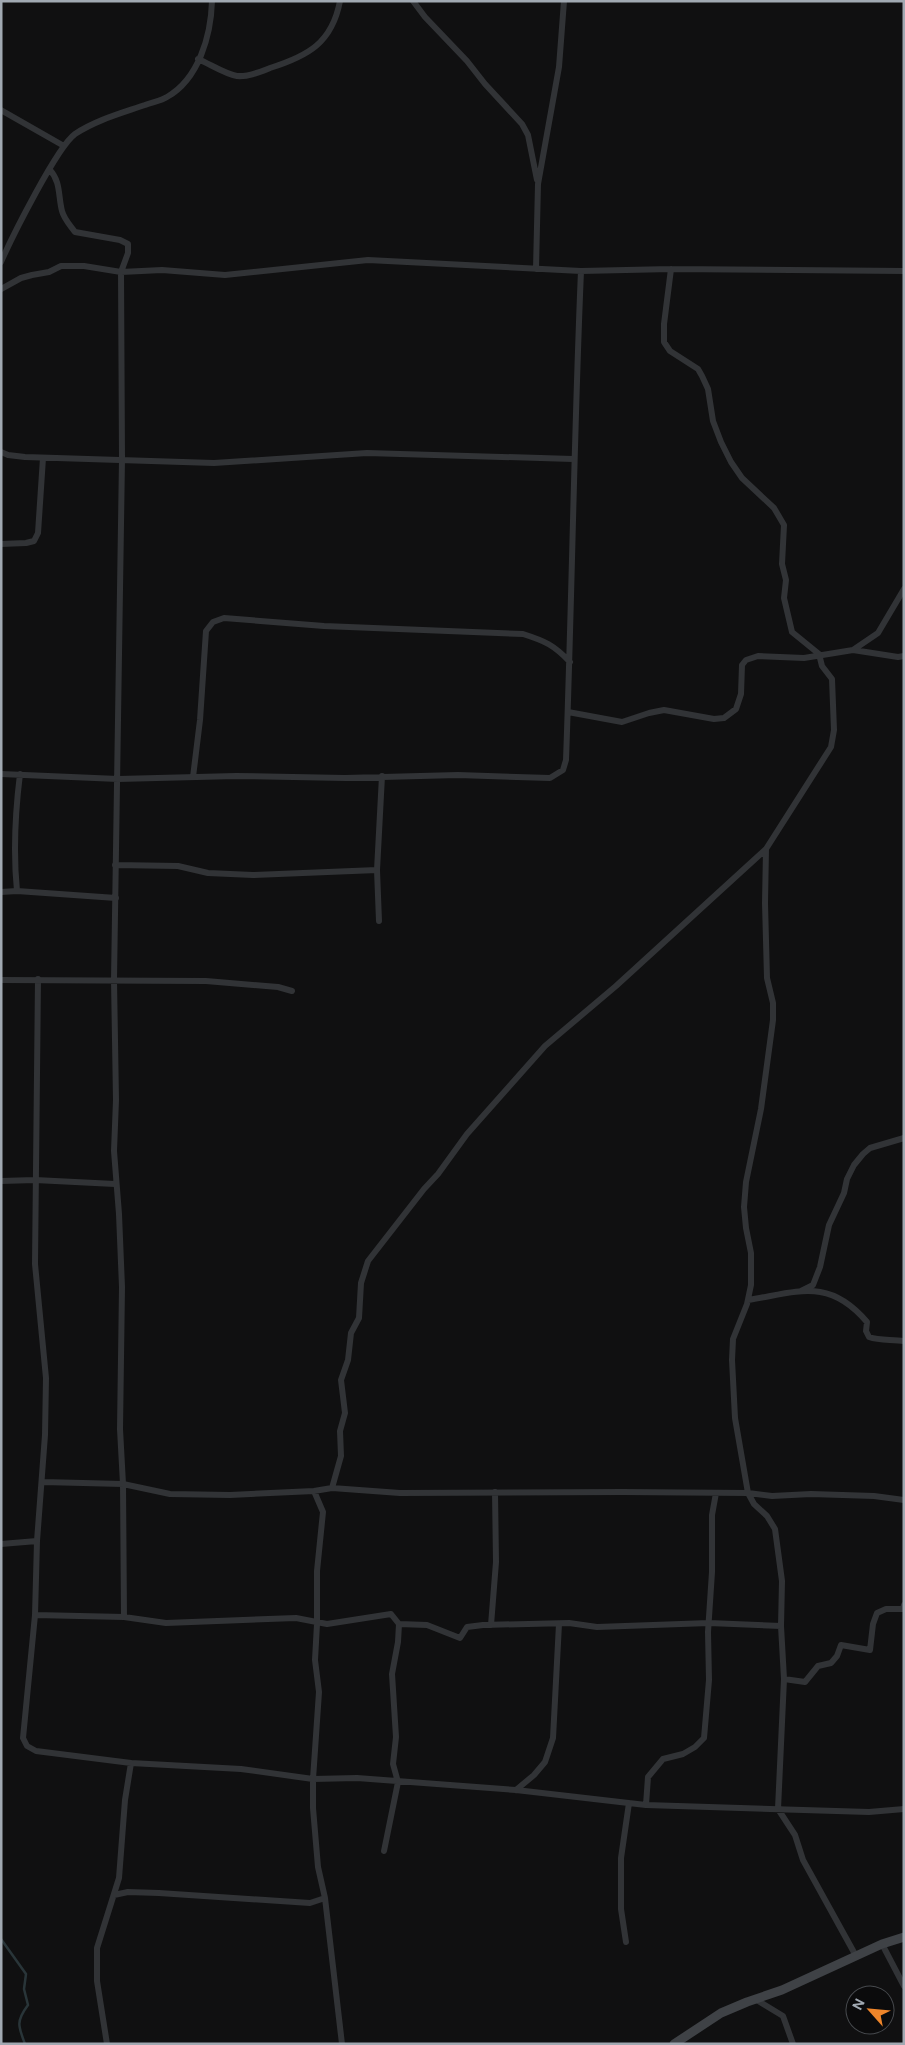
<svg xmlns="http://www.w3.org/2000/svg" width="905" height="2045" viewBox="0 0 905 2045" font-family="'DM Sans',sans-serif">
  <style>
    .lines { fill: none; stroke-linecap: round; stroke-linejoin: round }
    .stream { stroke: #293539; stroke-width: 2.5 }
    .street { stroke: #313336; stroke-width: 6 }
    .secondary { stroke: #3f4246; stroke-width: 9 }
  </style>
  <rect width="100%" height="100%" fill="#101011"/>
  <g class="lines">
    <path class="stream" d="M1,1939L26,1974L24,1989L28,2005C16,2021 18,2026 25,2044"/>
    <path class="street" d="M413,1L425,17L467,61L485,84L522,124L528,135L537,180
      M198,59C210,64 225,74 237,76C248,77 260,72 270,68C308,56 332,43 340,1
      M1,110L64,146
      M50,170C61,182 58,196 62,211C64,219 70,225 75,232L120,240L128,244V253L121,272L122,459L114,980L116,1100L114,1151L119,1214L122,1287L120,1429L123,1484L124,1617
      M1,262C12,237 57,147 75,134C96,120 122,113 145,105C152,102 161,101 167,97C199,79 211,35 212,1
      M536,269L538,184L559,67L564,1
      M671,269L664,324V342L670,351L698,369L702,376L708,389L713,421L721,442L731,462L742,478L774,508L784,525L782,564L786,580L784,598L792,632L819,654L822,666L832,679L834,730L831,747L766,849L765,903L767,978L773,1003V1020L761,1109L746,1182L744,1207L746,1228L751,1253V1285L747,1304L733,1339L732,1360L735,1418L748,1493L754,1504L767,1516L775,1529L782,1581L781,1626L784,1679L778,1809L795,1835L803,1860L856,1956
      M1,289L21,278L32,275L49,272L61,266H84L121,272L162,270L225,275L368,260L581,271L671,269L904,271
      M1,452L8,455L25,457L214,463L367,453L573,459
      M1,544L26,543L34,541L38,533L43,458
      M853,650L878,633L904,589
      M568,712L622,722L649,713L664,710L714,719L724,718L736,709L741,694L742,665L746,660L758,656L804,658L853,650L898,657L904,656
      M1,774L118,779L236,776L345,778L458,775L550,778L563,770L566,760C572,597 574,434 581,271
      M193,777L200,720L206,631L213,622L224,618L324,626L523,634C545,641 554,645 570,662
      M115,865L178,866L208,873L253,875L377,870
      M17,891C13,851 15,814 20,774
      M1,892L17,891L116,898
      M379,921L377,870L382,776
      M38,979L35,1264L46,1378L45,1435L37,1541L35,1615L23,1738L27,1746L36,1751L131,1763L241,1769L313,1779L357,1778L516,1790L646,1805L869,1812L904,1809
      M1,980L206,981L278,987L292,991
      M1,1181L35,1180L115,1184
      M801,1291L813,1285L820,1267L829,1225L844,1193L847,1179L854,1165L863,1154L870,1148L904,1138
      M748,1300C798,1292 829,1277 867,1322L866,1331L869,1337C880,1341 892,1339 904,1341
      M43,1482L123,1484L170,1494L230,1495L314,1491L332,1488L400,1493L623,1492L748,1493L772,1496L811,1494L874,1496L904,1500
      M332,1488L341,1456L340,1431L345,1413L341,1380L348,1360L351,1333L359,1318L361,1283L368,1261L424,1189L438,1174L467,1134L545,1046L616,986L766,849
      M314,1491L323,1512L317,1571V1624L315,1660L319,1692L313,1779V1808L318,1867L325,1898L342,2044
      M1,1544L37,1541
      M35,1615L124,1617L166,1623L296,1618L327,1624L391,1614L399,1624L398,1642L392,1674L396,1737L393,1764L398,1782L384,1851
      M399,1624L427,1625L460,1638L467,1627L483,1625L569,1623L597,1627L709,1623L781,1626
      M491,1625L496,1562L495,1492
      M784,1679L805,1682L818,1666L831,1663L837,1656L841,1645L870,1650L873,1624L877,1613L886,1609H903L904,1605
      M516,1790L534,1775L545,1762L553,1738L559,1624
      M646,1805L648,1777L663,1759L683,1754L695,1747L704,1738L709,1680L708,1632L712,1572V1515L716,1493
      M114,1895L128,1892L159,1893L310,1903L325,1898
      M626,1942L621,1909V1858L629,1803
      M882,1944L904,1986
      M755,1999L783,2016L793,2044
      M107,2044L97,1981V1948L119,1878L125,1800L131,1763"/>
    <path class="secondary" d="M674,2044L721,2013L747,2002L782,1990L882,1944L904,1937"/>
  </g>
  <rect width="905" height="2045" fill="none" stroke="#a1a9b2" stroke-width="5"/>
  <g transform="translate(870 2010) rotate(297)"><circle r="24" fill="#0b0b0c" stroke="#474a4e"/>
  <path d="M0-4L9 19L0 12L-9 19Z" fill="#ee852a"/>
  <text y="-8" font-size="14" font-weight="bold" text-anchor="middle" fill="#a1a9b2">N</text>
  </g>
</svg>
